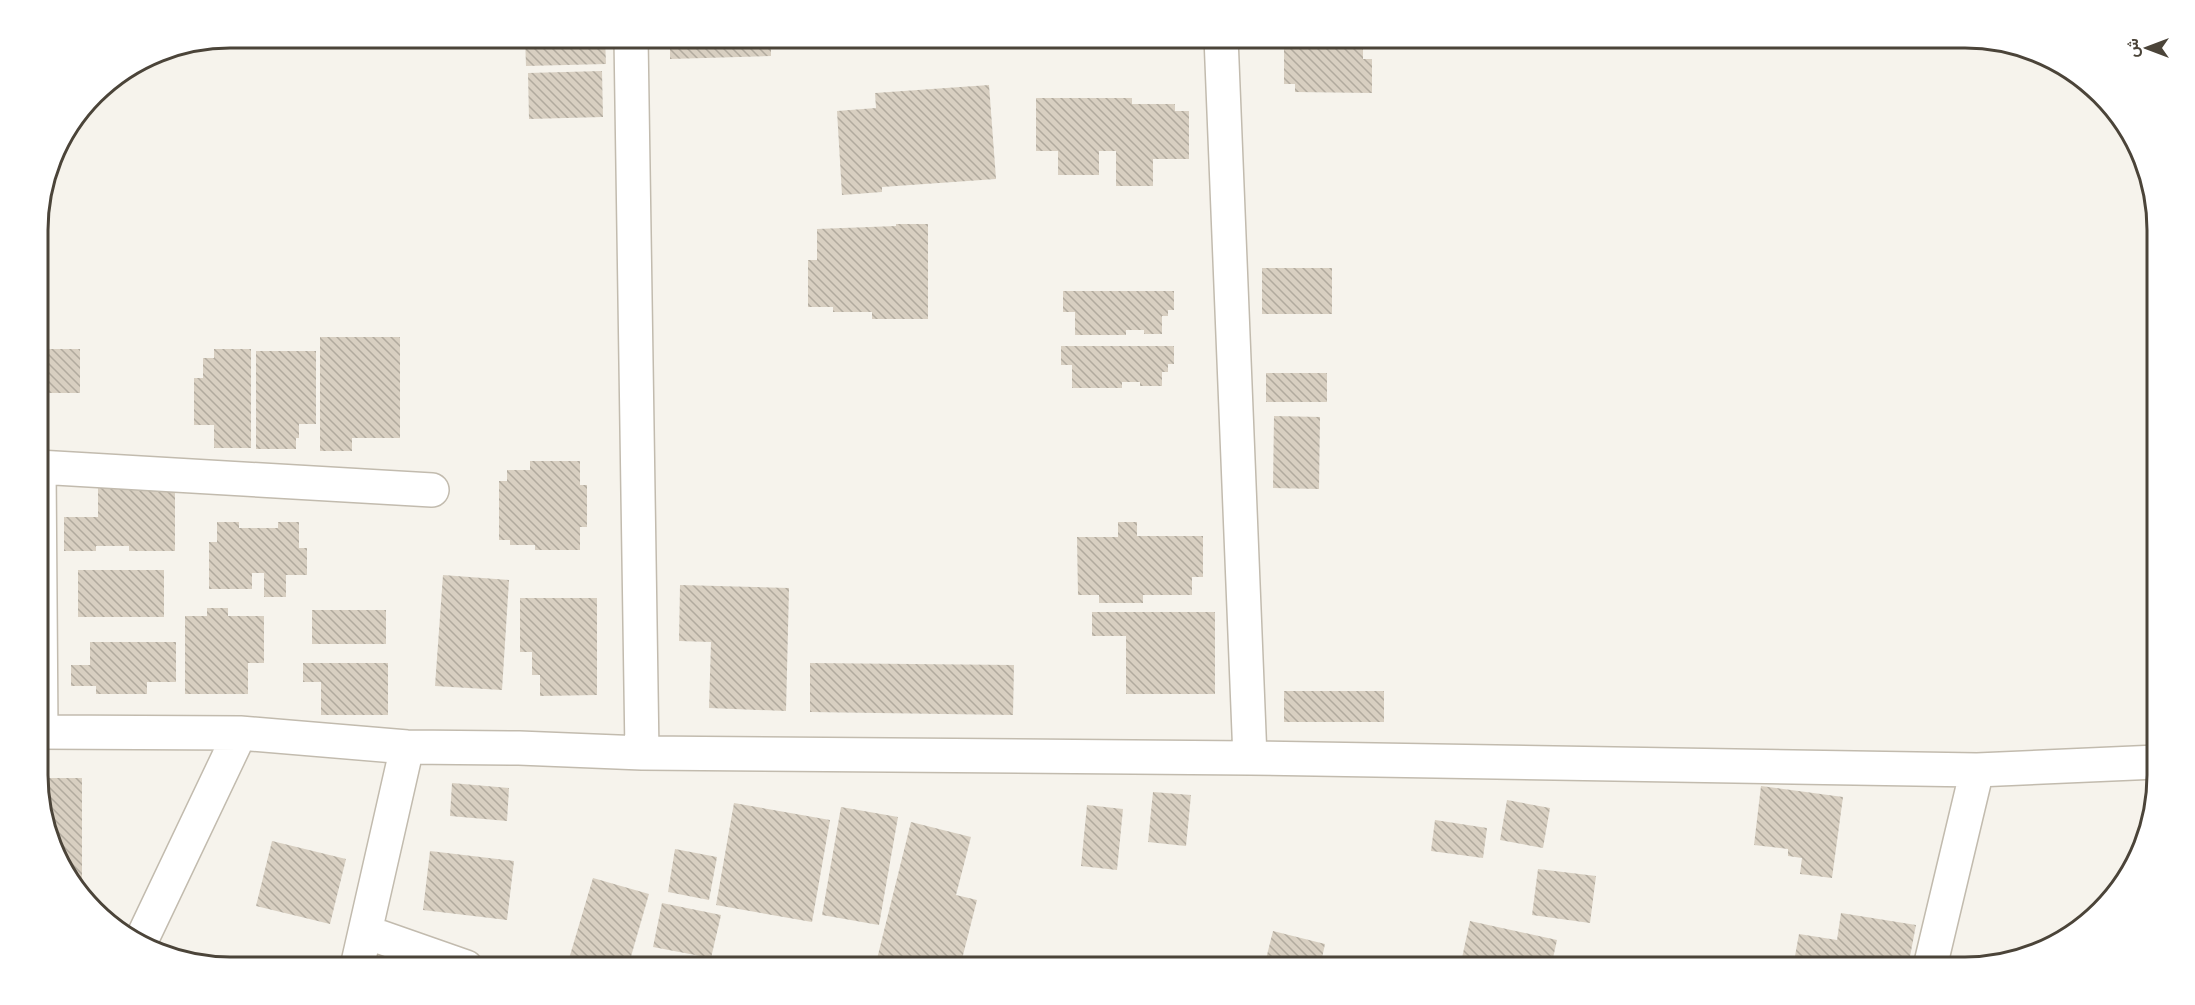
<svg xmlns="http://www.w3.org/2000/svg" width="2195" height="1005" viewBox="0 0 2195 1005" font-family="'Public Sans',Vazirmatn,sans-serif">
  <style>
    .building { fill: url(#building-back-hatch) }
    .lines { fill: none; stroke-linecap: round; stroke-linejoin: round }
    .minor-casing { stroke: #c2bbae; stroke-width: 36 }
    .minor { stroke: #fff; stroke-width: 33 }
    .rim { fill: none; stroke: #4b4439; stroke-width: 3 }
  </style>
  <defs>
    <pattern id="building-back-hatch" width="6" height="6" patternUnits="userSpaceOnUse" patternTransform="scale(1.5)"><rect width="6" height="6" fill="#d8cfc1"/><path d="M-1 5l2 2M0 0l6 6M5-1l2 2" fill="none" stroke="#b1aa9e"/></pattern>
  </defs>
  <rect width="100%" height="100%" fill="#f6f3ec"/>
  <path class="building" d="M525,37H605L606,64L526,66Z
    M670,37H771V56L670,59Z
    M1284,37H1363V59H1372V93L1295,92V84H1284Z
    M602,71L603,117L529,119L528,73Z
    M989,85L996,179L882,187V192L842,195L837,111L876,108L875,93Z
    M1036,98H1132V104H1175V111H1189V159H1153V186H1116V151H1099V175H1058V151H1036Z
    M896,224H928V319H872V312H833V307H808V260H817V229L896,226Z
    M1262,268H1332V314H1262Z
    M1063,291H1174V310H1168V316H1162V334H1144V330H1126V335H1075V312H1063Z
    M320,337H400V438H352V451H320Z
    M1061,346H1174V364H1168V372H1162V386H1140V382H1122V388H1072V365H1061Z
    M38,349H80V393H45V380H38Z
    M214,349H251V448H214V425H194V378H203V358H214Z
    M256,351H316V424H299V438H296V449H256Z
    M1266,373H1327V402H1266Z
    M1274,416L1320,417L1319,489L1273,488Z
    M530,461H580V485H587V527H580V550H535V545H510V540H499V481H507V470H530Z
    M98,481H175V551H129V546H96V551H64V517H98Z
    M217,522H239V528H278V522H299V548H307V575H286V597H264V573H252V589H209V542H217Z
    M1118,522H1137V536H1203V577H1192V595H1143V603H1099V595H1078L1077,537H1118Z
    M78,570H164V617H78Z
    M443,575L509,580L502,690L435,686Z
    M680,585L789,588L786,711L709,708L711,642L679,641Z
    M520,598H597V695L540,696V675H532V652H520Z
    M207,608H228V616H264V663H248V694H185V616H207Z
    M312,610H386V644H312Z
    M1092,612H1215V694H1126V636H1092Z
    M90,642H176V682H147V694H96V686H71V665H90Z
    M303,663H388V715H321V682H303Z
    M810,663L1014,665L1013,715L810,712Z
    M1284,691H1384V722H1284Z
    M39,778H82V884H74L39,801Z
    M452,783L509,788L507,821L450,816Z
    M1761,786L1843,797L1832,878L1800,874L1802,858L1788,856V849L1754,845Z
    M1153,792L1191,795L1186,846L1148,842Z
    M1507,800L1550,808L1543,848L1500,840Z
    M734,803L830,820L812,922L716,905Z
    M1087,805L1123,809L1117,870L1081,866Z
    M841,807L898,817L879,925L822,915Z
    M1435,820L1487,828L1483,858L1431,851Z
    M911,822L971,837L956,895L977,900L960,967H875Z
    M272,841L346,859L330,924L256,906Z
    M675,849L717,857L709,900L668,892Z
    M430,851L514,861L507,920L423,910Z
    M1538,869L1596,876L1590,923L1532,915Z
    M593,878L649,894L628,967H588L568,962Z
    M662,903L721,915L711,958L653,947Z
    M1841,913L1916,925L1908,967H1793L1799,934L1837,940Z
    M1470,921L1557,940L1551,967H1460Z
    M1273,931L1325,944L1320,967H1264Z"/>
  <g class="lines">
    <defs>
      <path id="minor" d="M631,37L642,753
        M1221,37L1250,758
        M38,467L432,490
        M39,467L41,732
        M39,732L240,733L407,747L519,748L642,753L1250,758L1977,770L2157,762
        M366,932L466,967
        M141,941L240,733
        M357,967L407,747
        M1930,967L1977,770"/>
    </defs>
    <use href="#minor" class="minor-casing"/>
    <use href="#minor" class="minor"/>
  </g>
  <path d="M0 0H2195V1005H0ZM230 48H1965A182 182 0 0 1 2147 230V775A182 182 0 0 1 1965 957H230A182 182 0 0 1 48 775V230A182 182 0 0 1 230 48Z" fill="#fff" fill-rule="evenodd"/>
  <path class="rim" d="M230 48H1965A182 182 0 0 1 2147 230V775A182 182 0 0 1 1965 957H230A182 182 0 0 1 48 775V230A182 182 0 0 1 230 48Z"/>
  <g transform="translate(2147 48) rotate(270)" stroke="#ffffff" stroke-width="4.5" paint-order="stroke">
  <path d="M0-4.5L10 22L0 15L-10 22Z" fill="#4b4439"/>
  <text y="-9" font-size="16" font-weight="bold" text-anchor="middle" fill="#4b4439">ش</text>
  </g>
</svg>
